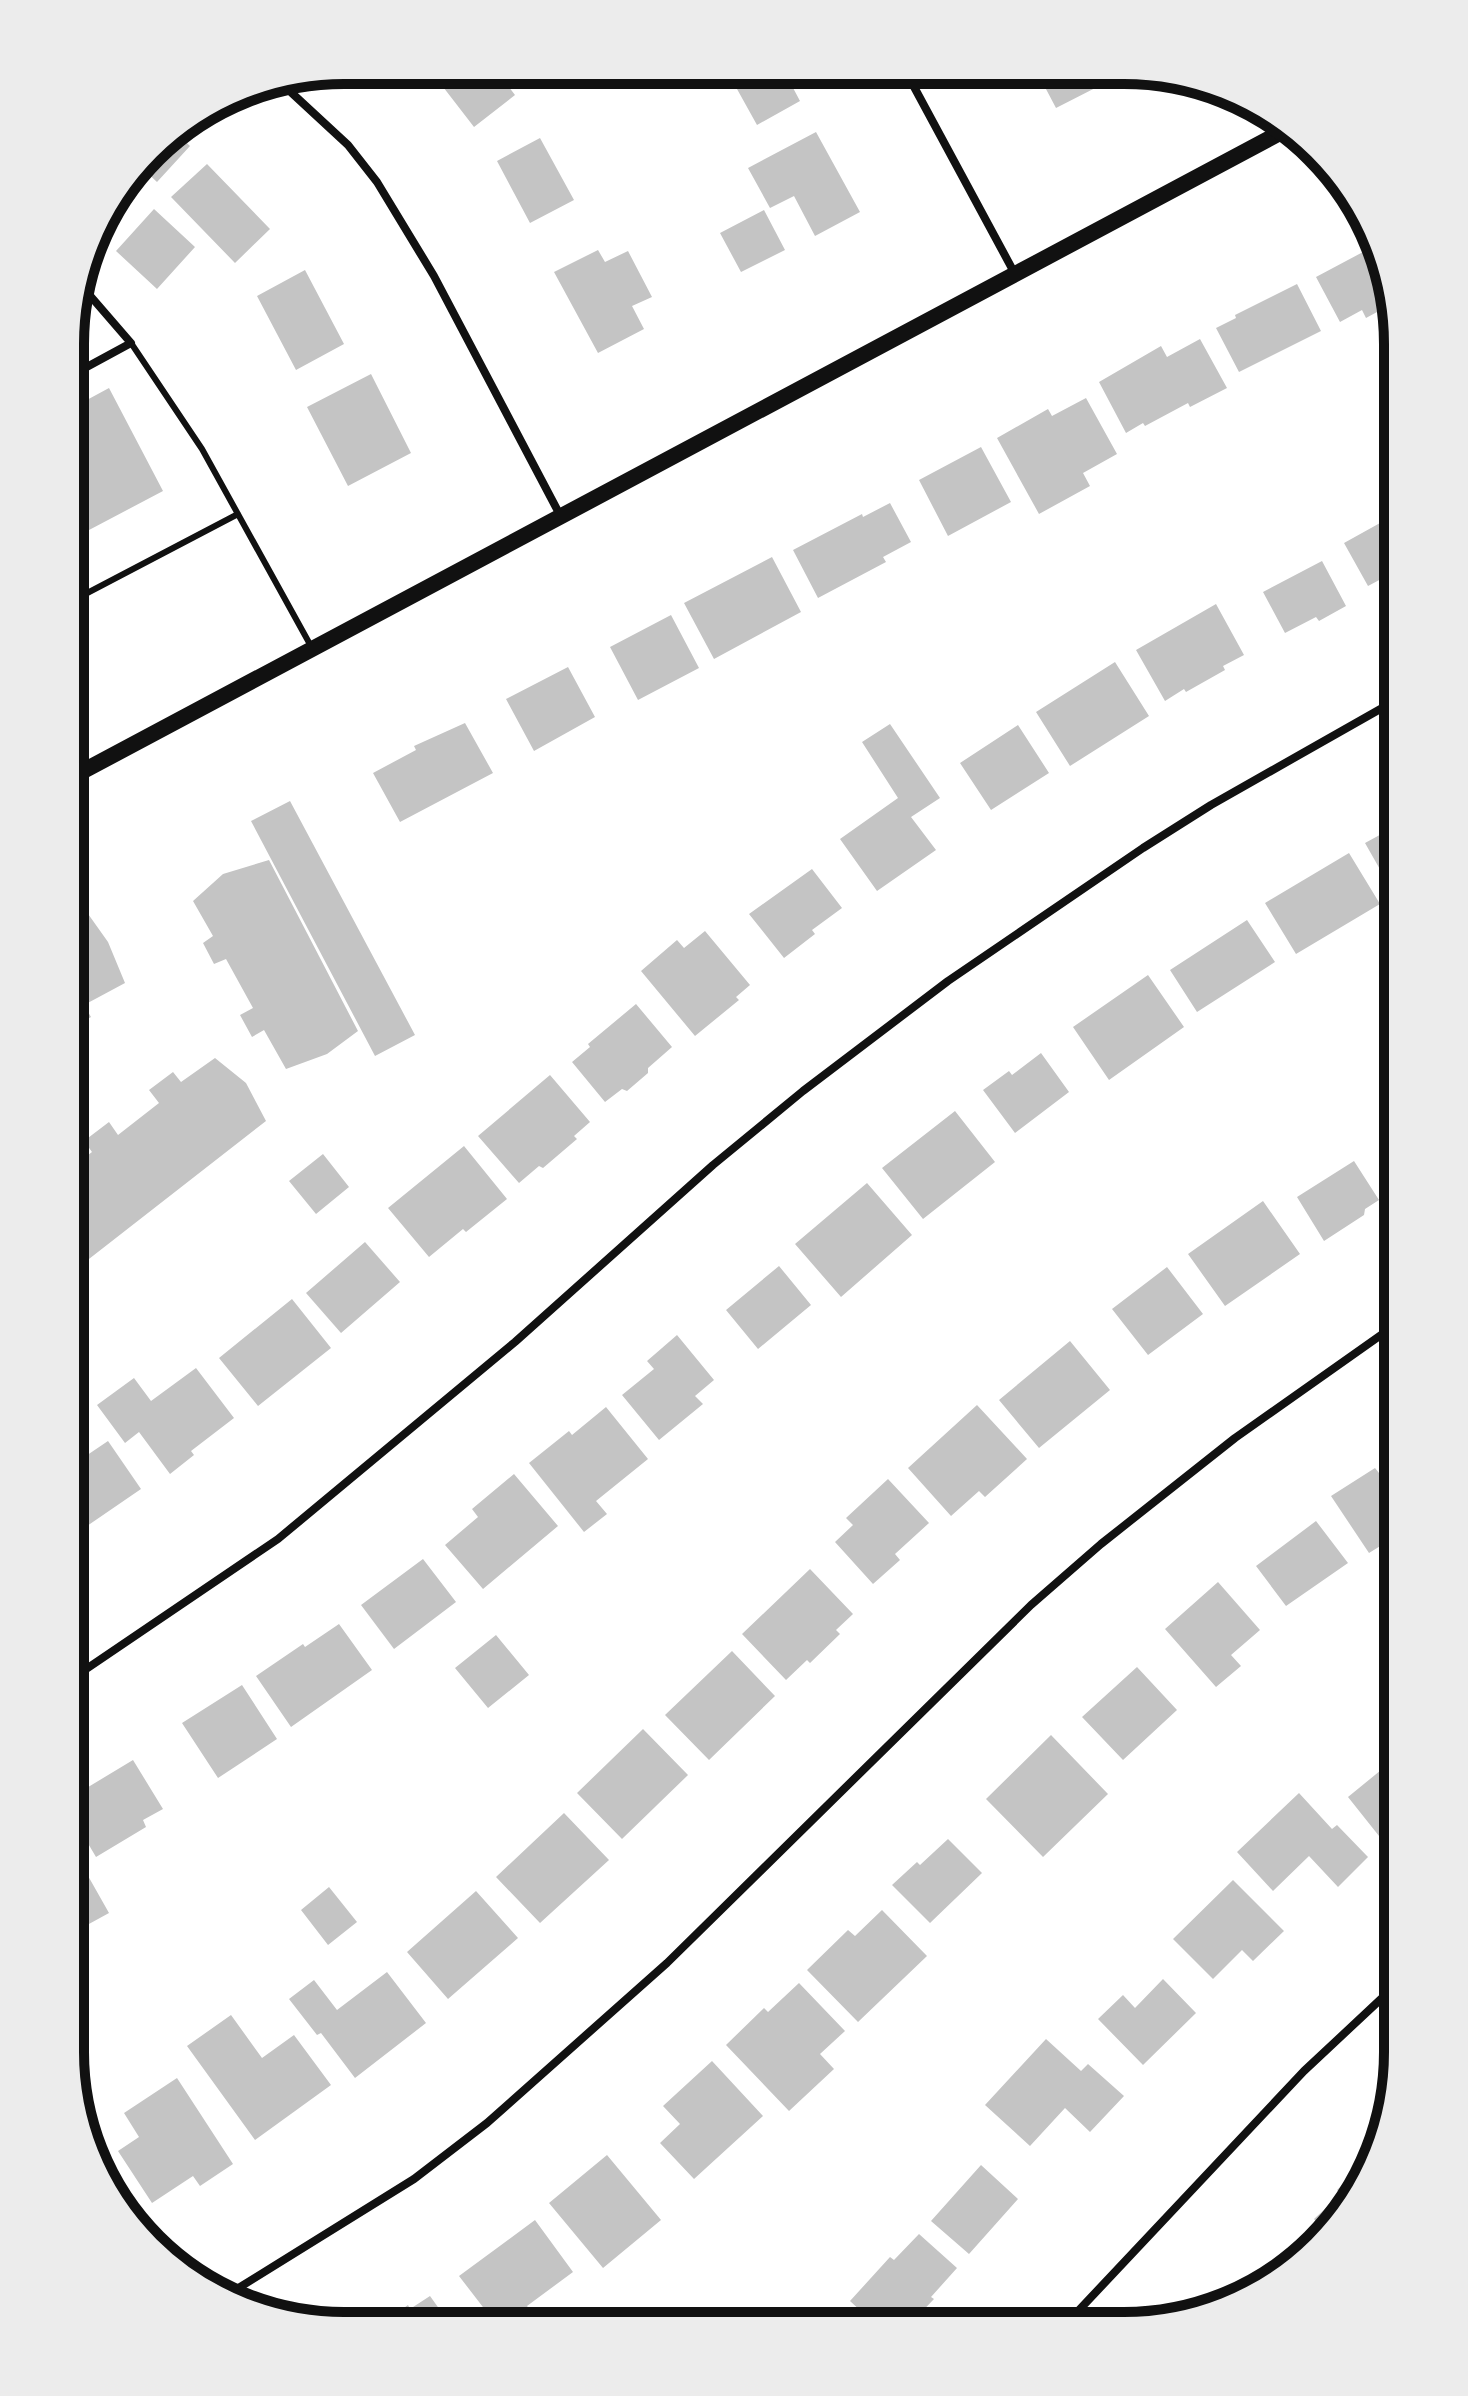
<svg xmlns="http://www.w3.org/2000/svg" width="1468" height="2396" viewBox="0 0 1468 2396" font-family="'Source Sans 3',sans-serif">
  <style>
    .building { fill: #c4c4c4 }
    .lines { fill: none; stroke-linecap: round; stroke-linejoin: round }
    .service { stroke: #111; stroke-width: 6 }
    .minor { stroke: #111; stroke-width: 8 }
    .secondary { stroke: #111; stroke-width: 16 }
    .rim { fill: none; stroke: #111; stroke-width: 10 }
  </style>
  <rect width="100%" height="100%" fill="#fff"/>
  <path class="building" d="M430,70H496L515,95L474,127Z
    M727,71H784L800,101L757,125Z
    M1037,72H1099L1105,83L1056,108Z
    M174,131L190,146L157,182L141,167L163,138Z
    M816,132L860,212L815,236L794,196L770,208L748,168Z
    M540,138L574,200L530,223L497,161Z
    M207,164L270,229L235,263L171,197Z
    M154,209L195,247L157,289L116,251Z
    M764,210L785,250L741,272L720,233Z
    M1378,244L1390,305L1366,318L1362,310L1340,322L1316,277Z
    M598,250L605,262L628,251L652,297L632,306L644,329L598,353L554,272Z
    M305,270L344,344L296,370L257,296Z
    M1297,284L1321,331L1239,372L1216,328L1236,318L1235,315Z
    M1200,339L1227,388L1190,407L1188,403L1145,426L1143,423L1126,433L1099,382L1161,346L1167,357Z
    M371,374L411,453L348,486L307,407Z
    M109,388L163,491L72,539V408Z
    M1086,398L1117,454L1083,473L1090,486L1039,514L997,438L1048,409L1052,416Z
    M981,447L1011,502L948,536L919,480Z
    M890,503L911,542L883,557L886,562L818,598L793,550L862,514L863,517Z
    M1398,513V570L1368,586L1344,543Z
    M772,557L801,612L714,659L684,603Z
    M1322,561L1346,606L1319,621L1316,617L1285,633L1263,592Z
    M1216,604L1244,655L1223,666L1225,670L1186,692L1184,689L1165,701L1136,650Z
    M671,615L699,668L638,700L610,647Z
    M1115,662L1149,716L1070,766L1036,712Z
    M568,667L595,717L534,751L506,699Z
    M465,723L493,773L400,822L373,773L416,750L414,746Z
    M890,724L940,798L911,817L936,850L877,891L840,839L898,798L862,742Z
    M1018,725L1049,773L991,810L960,763Z
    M290,801L415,1035L375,1056L251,821Z
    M1398,825V901L1365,843Z
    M1349,853L1380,904L1296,954L1265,903Z
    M269,860L358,1031L327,1054L286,1069L264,1030L252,1037L240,1015L253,1008L226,959L214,964L203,943L213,936L193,901L223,874Z
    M812,869L842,908L812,930L815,934L784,958L749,914Z
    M86,911L108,942L125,983L84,1005L91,1017L71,1029V918Z
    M1247,920L1275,962L1197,1012L1170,970Z
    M705,931L750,985L736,997L739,1000L695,1036L641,971L677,940L684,948Z
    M1148,975L1184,1027L1109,1080L1073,1027Z
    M636,1004L672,1047L648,1068V1073L627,1091L622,1089L605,1102L572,1062L590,1047L588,1044Z
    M1041,1053L1069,1092L1015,1133L983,1090L1009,1071L1012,1075Z
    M215,1058L246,1083L266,1121L71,1273V1168L92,1152L84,1141L109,1122L118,1135L159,1103L149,1090L173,1072L181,1082Z
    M550,1075L590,1122L574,1136L577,1139L543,1168L539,1166L519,1183L478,1136Z
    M955,1111L995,1162L923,1219L882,1168Z
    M464,1146L507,1199L466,1232L463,1229L429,1257L388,1208Z
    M323,1154L349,1187L316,1214L289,1181Z
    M1354,1161L1379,1200L1365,1209L1364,1215L1324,1241L1297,1197Z
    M867,1183L912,1235L841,1297L795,1244Z
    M1263,1201L1300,1254L1225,1306L1188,1254Z
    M365,1242L400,1282L341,1333L306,1293Z
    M779,1266L811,1305L758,1349L726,1310Z
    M1167,1267L1203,1314L1148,1355L1112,1309Z
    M292,1299L331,1348L258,1406L219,1358Z
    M677,1335L714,1380L695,1396L703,1404L659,1440L622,1395L654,1369L647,1361Z
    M1070,1341L1110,1390L1039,1448L999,1400Z
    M196,1368L234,1418L191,1451L194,1455L170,1474L139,1432L125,1443L97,1405L134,1378L151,1401Z
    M977,1405L1027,1459L985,1497L979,1491L951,1516L908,1468Z
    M606,1407L648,1459L596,1501L607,1514L584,1532L529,1463L569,1431L572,1435Z
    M108,1441L141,1489L71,1537V1466Z
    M1398,1460V1535L1369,1553L1331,1496L1375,1468L1379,1473Z
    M514,1474L558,1526L483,1589L445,1545L478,1517L472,1509Z
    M888,1479L929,1523L895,1554L900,1560L873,1584L835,1542L853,1525L846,1518Z
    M1316,1521L1348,1563L1286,1606L1256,1566Z
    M423,1559L456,1602L394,1649L361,1605Z
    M810,1569L853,1614L836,1630L840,1634L810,1663L807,1660L786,1680L742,1634Z
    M1218,1582L1260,1630L1231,1655L1241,1666L1216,1687L1165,1629Z
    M339,1624L372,1670L291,1727L256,1676L303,1644L305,1647Z
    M496,1635L529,1675L488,1708L455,1668Z
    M732,1651L775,1696L709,1760L665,1715Z
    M1137,1667L1177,1710L1123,1760L1082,1717Z
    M242,1685L277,1739L218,1778L182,1723Z
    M643,1729L688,1775L622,1839L577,1793Z
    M1051,1735L1108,1794L1043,1857L986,1799Z
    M1397,1757V1829L1383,1841L1348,1797Z
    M133,1760L163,1809L143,1820L146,1827L96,1857L70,1813V1798Z
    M1299,1793L1332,1829L1337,1825L1368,1857L1338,1887L1309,1856L1273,1891L1237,1852Z
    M564,1813L609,1860L540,1923L496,1877Z
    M948,1839L982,1873L930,1923L892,1885L917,1862L920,1865Z
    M70,1844L109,1913L78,1930L70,1916Z
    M1233,1880L1284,1931L1253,1961L1242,1950L1213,1979L1173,1939Z
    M329,1887L357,1922L328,1945L301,1910Z
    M476,1891L518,1938L448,1999L407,1952Z
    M882,1910L927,1956L858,2022L807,1970L848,1930L855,1936Z
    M387,1972L426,2023L355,2078L321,2033L317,2035L289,1999L314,1980L337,2010Z
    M1163,1979L1196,2013L1143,2065L1098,2019L1123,1995L1135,2008Z
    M799,1983L845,2031L820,2054L834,2069L789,2111L726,2045L764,2008L768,2012Z
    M231,2015L262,2058L294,2035L331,2085L255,2140L187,2046Z
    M1046,2039L1081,2071L1088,2064L1124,2096L1090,2132L1065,2108L1030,2146L985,2105Z
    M712,2061L763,2116L694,2179L660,2143L680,2124L663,2106Z
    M177,2078L233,2164L200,2186L193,2176L152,2203L118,2151L139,2137L124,2113Z
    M1377,2151L1342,2218L1325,2231L1314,2219L1341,2194L1337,2190Z
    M607,2155L661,2220L603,2268L549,2203Z
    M103,2158L128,2203L127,2204L95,2162Z
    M981,2165L1018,2199L969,2254L931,2221Z
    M535,2220L573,2272L527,2306L537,2319L530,2324H496L459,2276Z
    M919,2234L957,2268L931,2297L934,2299L909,2325H876L850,2301L890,2257L894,2260Z
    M1296,2241L1303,2248L1263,2279L1262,2277Z
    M430,2296L450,2324H381L408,2305L410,2309Z"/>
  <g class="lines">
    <path class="service" d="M131,343L202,449L312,648
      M72,601L238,514"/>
    <path class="minor" d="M906,72L1015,274
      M281,83L348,145L377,182L434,276L560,515
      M72,375L131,343L80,284
      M70,1680L278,1539L515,1342L713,1165L803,1091L948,981L1143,848L1211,805L1398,699
      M232,2292L414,2179L487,2123L667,1963L1031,1605L1101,1544L1235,1438L1398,1323
      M1064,2326L1304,2071L1397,1984"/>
    <path class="secondary" d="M72,777L1291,127"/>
  </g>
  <path d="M0 0H1468V2396H0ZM344 84H1124A260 260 0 0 1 1384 344V2052A260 260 0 0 1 1124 2312H344A260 260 0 0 1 84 2052V344A260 260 0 0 1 344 84Z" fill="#ececec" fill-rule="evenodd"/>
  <path class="rim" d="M344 84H1124A260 260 0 0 1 1384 344V2052A260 260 0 0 1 1124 2312H344A260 260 0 0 1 84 2052V344A260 260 0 0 1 344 84Z"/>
</svg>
